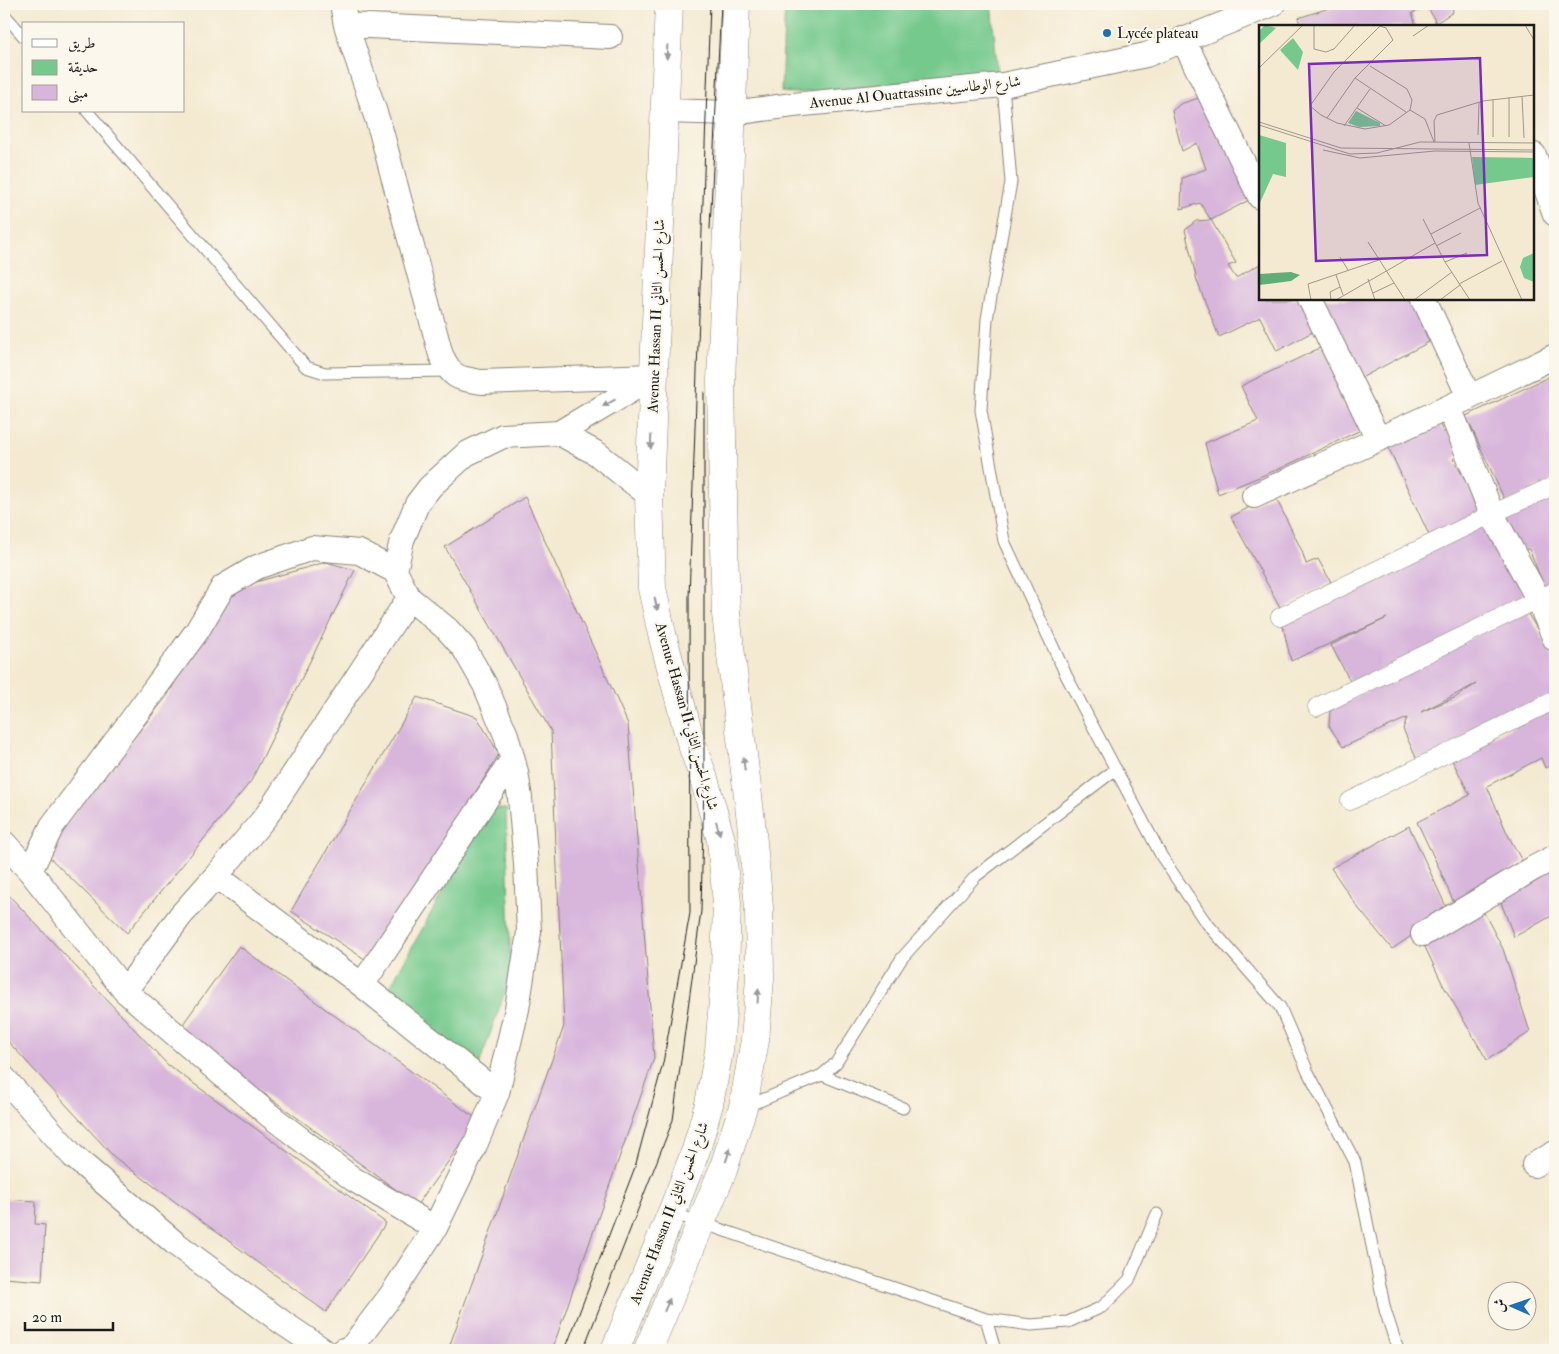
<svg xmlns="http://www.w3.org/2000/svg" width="1559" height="1354" viewBox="0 0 1559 1354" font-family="'IM FELL Double Pica',Amiri,serif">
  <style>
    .green { fill: #75c98d; stroke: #487254 }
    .building { fill: #d8b6dc; fill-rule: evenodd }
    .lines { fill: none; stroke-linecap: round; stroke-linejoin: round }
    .service-casing { stroke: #888377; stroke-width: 13 }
    .pedestrian-casing { stroke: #888377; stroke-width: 19 }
    .minor-casing { stroke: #888377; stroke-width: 26 }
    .trunk-casing { stroke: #888377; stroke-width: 29 }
    .service { stroke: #fff; stroke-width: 11 }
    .pedestrian { stroke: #fff; stroke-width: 18 }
    .minor { stroke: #fff; stroke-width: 24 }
    .trunk { stroke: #fff; stroke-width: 28 }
    .tram { stroke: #1c1c1c; stroke-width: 1 }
    .oneway { fill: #999 }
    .poi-dot { fill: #1f6fb2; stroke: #fbf7ec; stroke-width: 2 }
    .labels { text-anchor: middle; stroke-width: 4.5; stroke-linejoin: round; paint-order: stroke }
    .poi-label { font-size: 15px; fill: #1c1c1c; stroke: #fbf7ec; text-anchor: start }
    .street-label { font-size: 15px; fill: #1c1c1c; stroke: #fbf7ec }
    .inset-road { fill: none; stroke: #9e9889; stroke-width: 1 }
    .view { fill: #7b2cbf; fill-opacity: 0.15; stroke: #7b2cbf; stroke-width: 2.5 }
    .inset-edge { fill: none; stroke: #1c1c1c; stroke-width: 2.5 }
  </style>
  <rect width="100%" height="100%" fill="#fbf7ec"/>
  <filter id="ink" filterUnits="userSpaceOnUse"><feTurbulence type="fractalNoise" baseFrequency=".02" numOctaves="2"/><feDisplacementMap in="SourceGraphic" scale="10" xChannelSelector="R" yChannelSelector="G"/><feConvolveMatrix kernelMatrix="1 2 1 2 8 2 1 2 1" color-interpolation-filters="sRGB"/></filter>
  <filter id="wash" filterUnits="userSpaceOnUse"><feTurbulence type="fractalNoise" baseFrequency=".0096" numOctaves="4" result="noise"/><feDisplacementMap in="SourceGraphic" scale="20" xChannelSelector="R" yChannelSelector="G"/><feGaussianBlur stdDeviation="1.12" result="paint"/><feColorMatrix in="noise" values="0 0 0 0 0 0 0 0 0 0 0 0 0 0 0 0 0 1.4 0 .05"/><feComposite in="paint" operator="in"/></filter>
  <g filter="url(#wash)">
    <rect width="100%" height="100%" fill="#f4ead2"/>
    <path class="green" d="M785,4H991L998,74L796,93L781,92Z
      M489,809H506L511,975L479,1065L387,992Z"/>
    <g id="blocks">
      <path class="building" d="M1342,4H1452L1453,12L1436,23L1428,7L1412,13L1416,26H1301L1298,18Z
        M1202,97L1251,199L1211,220L1200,203L1181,209L1182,178L1206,169L1197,143L1182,151L1172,111L1180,104Z
        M1211,220L1236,263L1228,266L1236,278L1260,264V299H1300L1316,330L1277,351L1260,317L1219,337L1197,281L1185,230L1196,221Z
        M1321,299H1412L1429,342L1361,378Z
        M1326,345L1365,428L1281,468L1218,494L1205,443L1258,421L1241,386Z
        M1555,374V479L1506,503L1466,416Z
        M1438,419L1443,432L1451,431L1458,455L1453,459L1484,511L1430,537L1385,440Z
        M1555,486V584L1545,588L1529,549L1517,550L1494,513Z
        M1274,494L1302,551L1306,564L1318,559L1331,582L1281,609L1231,517Z
        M525,497L628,724L654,1058L552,1350H448L564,1026L551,731L445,547Z
        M1488,518L1528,603L1351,683L1331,645L1387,618L1291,661L1281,618Z
        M326,562L355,570L251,781L127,933L44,852L167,696L228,590Z
        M1526,611L1549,648L1555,663V694L1418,762L1403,729L1407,718L1343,747L1329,726L1330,711L1395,676ZM1476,684L1456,697L1421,712Z
        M417,697L477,717L499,754L371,963L291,911Z
        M1555,706V763L1545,768L1541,758L1487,786L1507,833L1523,863L1456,908L1439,868L1417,822L1470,795L1451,758Z
        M1409,826L1448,911L1392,949L1359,909L1331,868Z
        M1551,861L1555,876V914L1514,937L1499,897Z
        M4,890L168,1065L386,1223L326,1312L114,1157L4,1037Z
        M1482,909L1503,949L1530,1032L1487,1060L1443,985L1424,945Z
        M239,946L478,1120L417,1205L178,1031Z
        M4,1199L36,1201L35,1224L45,1225L42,1281L4,1278Z"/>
    </g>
  </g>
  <g filter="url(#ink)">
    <use href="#blocks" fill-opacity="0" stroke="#888377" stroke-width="1"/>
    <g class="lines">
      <defs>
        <path id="service" d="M4,14L24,37
          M1003,85L1011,182L987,319L981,410L1004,541L1067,677L1162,857L1204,920L1280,1007L1308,1072L1355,1162L1385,1310L1398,1350
          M87,111L306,367L325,373L449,371
          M822,1075L903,1108
          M745,1107L822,1075L836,1063L902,958L976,876L1116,769
          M672,1213L986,1319L1031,1325L1068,1322L1102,1307L1129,1280L1157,1214
          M986,1319L995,1350"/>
        <path id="pedestrian" d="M1280,617L1492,514L1555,485
          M1317,707L1555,591
          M1350,801L1555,700"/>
        <path id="minor" d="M342,4L346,25L381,131L441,355C453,379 457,378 482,382L653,376
          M346,25L610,37
          M1183,39L1260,197
          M664,111L732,113L793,105L1003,85L1146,55L1273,4
          M1534,155L1555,214
          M1310,299L1378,439
          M1424,299L1469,397
          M1449,407L1492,514L1538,599L1555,639
          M559,433L596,453L649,495
          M1254,496L1449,407L1555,356
          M4,843L30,871L125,991L269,1115L353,1179L435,1228
          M30,871L52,826L131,721L197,631L223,587L257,567L312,548L359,552L395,571L402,540L417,504L430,487L466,454L503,436L559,433L633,389L653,383
          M216,876L362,985L497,1093
          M1423,934L1534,868L1555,857
          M362,985L513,759
          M125,991L181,915L216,876L267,815L409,598
          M4,1078L73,1156L176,1244L283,1323L323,1350
          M1534,1165L1555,1153
          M344,1350L352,1347L392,1294L435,1228L475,1145L497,1093L517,1009L529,932L526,864L520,798L516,772L506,735L485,685L464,648L447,629L409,598L395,571"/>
        <path id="trunk" d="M615,1350L674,1207L696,1150L709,1104L719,1051L725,974L727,903L721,840L704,779L690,739L662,634L652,588L649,495L669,4
          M648,1350L723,1170L743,1107L755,1040L760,978L759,908L751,821L726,614L724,546L721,381L736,4"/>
      </defs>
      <use href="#service" class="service-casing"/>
      <use href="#pedestrian" class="pedestrian-casing"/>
      <use href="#minor" class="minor-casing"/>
      <use href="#trunk" class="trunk-casing"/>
      <use href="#service" class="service"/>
      <use href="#pedestrian" class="pedestrian"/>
      <use href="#minor" class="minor"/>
      <use href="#trunk" class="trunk"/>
      <path class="tram" d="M710,229L721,4
        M565,1350L635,1167L663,1063L690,913L689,598L710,4
        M583,1350L673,1120L701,911L704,779V392"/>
    </g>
    <defs><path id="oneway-solid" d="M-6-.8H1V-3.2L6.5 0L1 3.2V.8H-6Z" transform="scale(1.25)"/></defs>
    <g class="oneway">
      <use href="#oneway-solid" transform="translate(667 52) rotate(93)"/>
      <use href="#oneway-solid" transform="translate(609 403) rotate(151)"/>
      <use href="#oneway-solid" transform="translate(651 442) rotate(92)"/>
      <use href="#oneway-solid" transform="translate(656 604) rotate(78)"/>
      <use href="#oneway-solid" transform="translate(744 764) rotate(-97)"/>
      <use href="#oneway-solid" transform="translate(718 828) rotate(74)"/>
      <use href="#oneway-solid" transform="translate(758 996) rotate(-86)"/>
      <use href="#oneway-solid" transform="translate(728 1155) rotate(-72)"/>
      <use href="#oneway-solid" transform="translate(667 1305) rotate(-67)"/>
    </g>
  </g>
  <circle class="poi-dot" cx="1107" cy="33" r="5"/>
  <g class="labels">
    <g class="poi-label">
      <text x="1117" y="38">Lycée plateau</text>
    </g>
    <g class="street-label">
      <text transform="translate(915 92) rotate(-6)" y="5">Avenue Al Ouattassine شارع الوطاسيين</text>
      <text transform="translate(656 316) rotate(-88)" y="5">Avenue Hassan II شارع الحسن الثاني</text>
      <text transform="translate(687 716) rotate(74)" y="5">Avenue Hassan II شارع الحسن الثاني</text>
      <text transform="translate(669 1213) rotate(-69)" y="5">Avenue Hassan II شارع الحسن الثاني</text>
    </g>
  </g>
  <g transform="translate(1259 25)">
    <rect width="275" height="275" fill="#f4ead2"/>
    <path d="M6,0L17,3L0,19V6ZM34,13L44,27L39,45L21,25ZM97,86L121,98V101L100,102L89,98ZM0,110L27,118V152L14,149L0,180ZM213,132L275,133V152L216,160ZM275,228V257L265,253L261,242L264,233Z" fill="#75c98d"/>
    <path d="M32,247L41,250L32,256L0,260V249Z" fill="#60ad78"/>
    <path class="inset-road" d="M55,0V24L67,27L75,24L96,0M266,0L275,15M154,11L170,0M111,41L148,64L153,75L151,85L166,94L175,117M0,43L44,0M96,53L147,87M263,71L265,113M250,72V112M234,74V112M98,83L127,101M68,93L96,53L134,15L127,3L121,1L75,47L51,81L62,90L78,98L106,104L130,100L151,85M0,97L82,123L275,125M0,100L91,129L118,128L161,117L275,118M85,101L111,64M219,110L220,77M176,117L175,96L178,90L224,76L275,70M210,118L219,178L263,275M64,125L101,133L176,126L275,127M164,194L186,237L211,275M172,209L221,183M109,217L146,275M177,221L202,208M81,232L89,245M186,237L208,228M77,250L84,270M109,254L116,275M200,259L243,236M114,268L135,258M52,275L49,259L120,235M72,275L71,267L81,262M77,275L176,218M155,275L193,247M181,275L201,260"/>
    <path class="view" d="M221,33L228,230L57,236L50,39Z"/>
    <rect width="275" height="275" class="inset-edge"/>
  </g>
  <rect width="1559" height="1354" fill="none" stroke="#fbf7ec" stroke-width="20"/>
  <rect x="22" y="22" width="162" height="90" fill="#fbf7ec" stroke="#a29f99"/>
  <rect x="32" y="39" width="25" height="8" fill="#ffffff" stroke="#a29f99"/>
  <text x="68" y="48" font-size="15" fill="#1c1c1c">طريق</text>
  <rect x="32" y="60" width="25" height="15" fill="#75c98d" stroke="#a29f99"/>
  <text x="68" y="72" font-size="15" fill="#1c1c1c">حديقة</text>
  <rect x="32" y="85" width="25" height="15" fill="#d8b6dc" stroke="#a29f99"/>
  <text x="68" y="98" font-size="15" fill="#1c1c1c">مبنى</text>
  <g transform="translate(1512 1306) rotate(272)"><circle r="24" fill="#fbf7ec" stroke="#a29f99"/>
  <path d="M0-4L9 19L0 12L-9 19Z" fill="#1f6fb2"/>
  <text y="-8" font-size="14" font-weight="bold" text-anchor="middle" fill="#1c1c1c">ش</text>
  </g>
  <path d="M25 1322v8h88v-8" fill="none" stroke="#1c1c1c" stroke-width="2.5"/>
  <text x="32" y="1322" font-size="15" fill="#1c1c1c" stroke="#fbf7ec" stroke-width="4" paint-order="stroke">20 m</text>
</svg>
